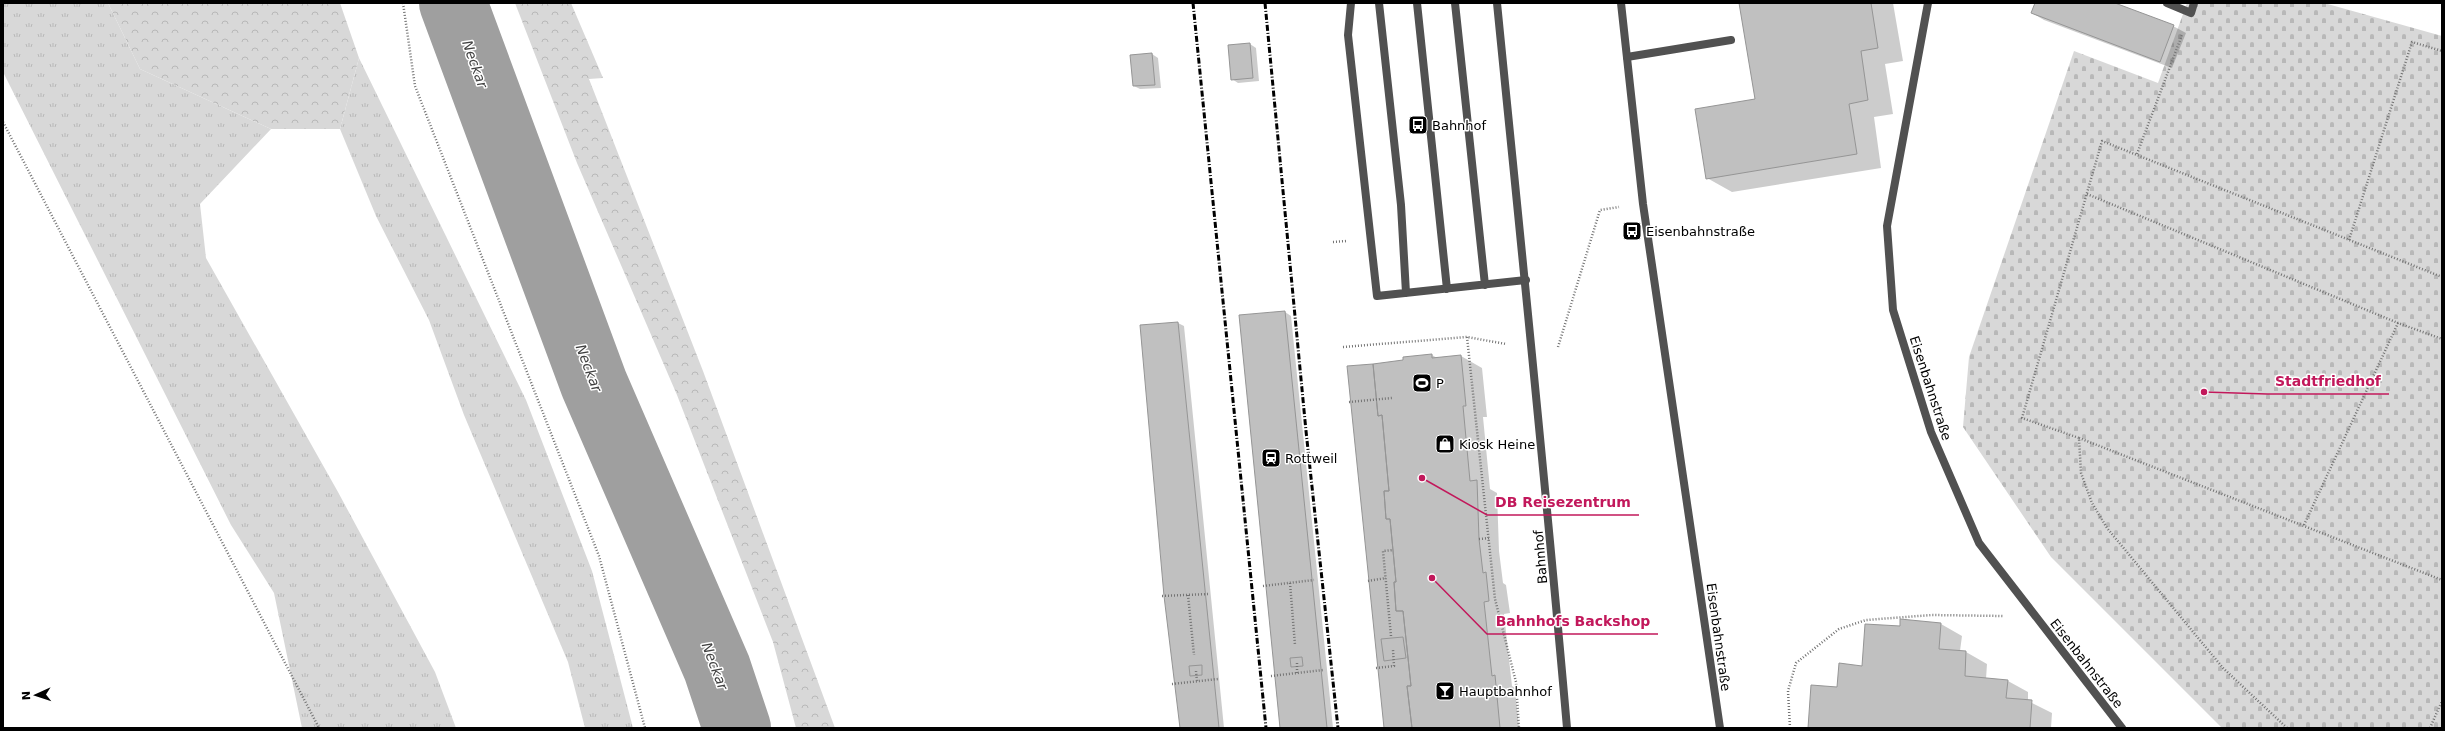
<svg xmlns="http://www.w3.org/2000/svg" width="2445" height="731" viewBox="0 0 2445 731" font-family="'DejaVu Sans',sans-serif">
  <style>
    .grass { fill: url(#grass-tufts) }
    .forest { fill: url(#forest-crowns) }
    .cemetery { fill: url(#cemetery-stones) }
    .shadow { fill: #0003 }
    .lines { fill: none; stroke-linecap: round; stroke-linejoin: round }
    .river { stroke: #9f9f9f; stroke-width: 68 }
    .building { fill: #c0c0c0; stroke: #959595 }
    .path { stroke: #737373; stroke-width: 2.5; stroke-dasharray: 1 2; stroke-linecap: butt }
    .lane { stroke: #515151; stroke-width: 8 }
    .street { stroke: #515151; stroke-width: 8 }
    .rail { stroke: #000; stroke-width: 3; stroke-dasharray: 6 2 1 2; stroke-linecap: butt }
    .labels { text-anchor: middle; stroke-width: 3; stroke-linejoin: round; paint-order: stroke }
    .poi-label { font-size: 13px; fill: #000; stroke: #fff; text-anchor: start }
    .street-label { font-size: 13px; fill: #000; stroke: #fff }
    .water-label { font-size: 14px; font-style: italic; fill: #404040; stroke: #fff }
    .leader { fill: none; stroke: #c2185b; stroke-width: 1.5 }
    .callout-dot { fill: #c2185b; stroke: #fff; stroke-width: 1.5 }
    .callout-label { font-size: 14px; text-anchor: middle; font-weight: bold; fill: #c2185b; stroke: #fff; stroke-width: 3; stroke-linejoin: round; paint-order: stroke }
  </style>
  <defs>
    <pattern id="grass-tufts" width="24" height="20" patternUnits="userSpaceOnUse"><rect width="24" height="20" fill="#d8d8d8"/><path d="M3 7l-1-3M5 7V3M7 7l1-3M15 17l-1-3M17 17v-4M19 17l1-3" fill="none" stroke="#b8b8b8"/></pattern>
    <pattern id="forest-crowns" width="20" height="18" patternUnits="userSpaceOnUse"><rect width="20" height="18" fill="#d8d8d8"/><path d="M2 6a3 3 0 1 1 6 0M12 15a3 3 0 1 1 6 0" fill="none" stroke="#b8b8b8"/></pattern>
    <pattern id="cemetery-stones" width="16" height="16" patternUnits="userSpaceOnUse"><rect width="16" height="16" fill="#d8d8d8"/><path d="M2 7V4a2 2 0 0 1 4 0v3zM10 15v-3a2 2 0 0 1 4 0v3z" fill="#b8b8b8"/></pattern>
  </defs>
  <rect width="100%" height="100%" fill="#fff"/>
  <path class="grass" d="M3,3H108L140,69L271,129L200,204L206,258L338,492L435,672L456,728H302L274,593L231,525L3,72Z
    M359,58L526,400L592,571L633,728H585L568,662L464,415L429,320L376,216L340,129Z"/>
  <path class="forest" d="M108,3H340L359,58L340,129H271L140,69Z
    M515,3H571L603,78L589,79L703,371L835,728H796L773,642L677,395L577,163Z"/>
  <path class="cemetery" d="M2187,3H2324L2442,36V728H2222L2051,557L1963,427L1969,357L2074,51L2158,83Z"/>
  <path class="shadow" d="M1743,3H1893L1903,61L1885,64L1893,114L1874,117L1881,168L1732,192L1707,178L1756,100Z
    M2036,3H2112L2173,26L2186,33L2172,68L2044,20L2032,13Z
    M1250,44L1256,48L1259,81L1238,83L1232,79L1229,46Z
    M1152,54L1158,58L1161,88L1140,89L1134,86L1131,55Z
    M1285,312L1291,316L1333,728H1281Z
    M1178,323L1184,326L1224,728H1181Z
    M1432,355L1437,358L1461,356L1482,368L1487,417H1483L1490,489L1497,493L1499,551L1503,583L1506,585L1510,613L1504,614L1512,686L1515,688L1519,728H1385L1404,361Z
    M1901,620L1941,624L1962,636L1960,651L1966,652L1987,664L1986,679L2008,681L2028,692V701L2052,713L2051,728H1809L1838,688L1863,667L1901,627Z"/>
  <g class="lines">
    <path class="river" d="M453,3L594,384L717,668L737,728"/>
  </g>
  <path class="building" d="M1739,3H1871L1878,48L1861,51L1868,100L1849,104L1857,154L1706,179L1695,109L1755,99Z
    M2035,3H2115L2174,25L2160,62L2031,13Z
    M1250,43L1253,78L1231,80L1228,45Z
    M1152,53L1155,85L1133,86L1130,55Z
    M1285,311L1327,728H1280L1239,315Z
    M1178,322L1219,728H1180L1164,596L1140,325Z
    M1432,354V358L1461,355L1466,406H1463L1470,481L1477,480L1479,539L1483,573L1486,572L1489,601L1484,602L1492,676L1495,675L1500,728H1412L1407,686H1411L1403,611H1396L1394,582H1396L1390,519H1386L1384,491H1389L1382,415L1378,416L1373,364L1403,360V357Z
    M1373,364L1378,416L1382,415L1389,491H1384L1386,519H1390L1396,582H1394L1396,611H1403L1411,686H1407L1412,728H1384L1347,366Z
    M1900,619L1941,623L1939,649L1966,651L1965,676L2008,680L2006,698L2032,700L2030,728H1808L1811,685L1837,687L1839,663L1862,666L1865,624L1900,626Z
    M1403,637L1406,658L1384,661L1381,639Z
    M1302,657L1303,666L1291,667L1290,658Z
    M1202,665V675L1190,676L1189,666Z"/>
  <g class="lines">
    <path class="path" d="M403,3L415,86L599,556L645,728
      M3,122L319,728
      M2137,154L2182,35
      M2087,194L2398,323
      M2349,240L2412,42L2442,51
      M1333,242L1347,241
      M1467,337L1495,599L1516,682L1519,728
      M1343,347L1467,337L1506,344
      M1558,347L1600,210L1619,207
      M1349,402L1392,398
      M2079,438L2442,580
      M2304,525L2398,323L2442,339
      M1479,539L1490,538
      M1368,581L1386,578
      M1290,583L1295,645
      M1263,586L1314,580
      M1188,595L1194,655
      M1162,596L1209,594
      M1391,636L1383,551L1393,550
      M1297,663V673
      M1376,668L1394,666L1393,650
      M1196,671L1197,681
      M1271,676L1323,670
      M1172,684L1218,679
      M1790,728L1788,691L1796,663L1839,629L1866,620L1932,615L2003,616
      M2287,728L2223,668L2107,528L2092,503L2081,473L2079,438L2022,418L2102,141L2442,277
      M2430,728L2442,701"/>
    <path class="lane" d="M1351,3L1348,35L1377,296L1526,280
      M1379,3L1401,205L1406,293
      M1417,3L1447,289
      M1455,3L1485,285
      M2167,3L2191,13L2194,3
      M1627,57L1731,40"/>
    <path class="street" d="M1497,3C1521,245 1546,486 1567,728
      M1621,3L1643,204L1720,728
      M1928,3L1887,226L1893,310L1931,432L1979,543L2122,728"/>
    <path class="rail" d="M1193,3L1266,728
      M1265,3L1306,431L1338,728"/>
  </g>
  <defs>
    <symbol id="bus-square" viewBox="-11 -11 22 22"><rect x="-9" y="-9" width="18" height="18" rx="4" fill="#000" stroke="#fff"/><path d="M-5-6H5V4H4V6H2V4H-2V6H-4V4H-5ZM-3.5-4V0h7V-4ZM-3.5 1.2v1.5H-2V1.2ZM2 1.2v1.5H3.5V1.2Z" fill="#fff"/></symbol>
    <symbol id="stadium-square" viewBox="-11 -11 22 22"><rect x="-9" y="-9" width="18" height="18" rx="4" fill="#000" stroke="#fff"/><path d="M0-5a6.5 5 0 1 0 0 10a6.5 5 0 1 0 0-10ZM-3.5-1.8h7v3.6h-7Z" fill="#fff"/></symbol>
    <symbol id="shop-square" viewBox="-11 -11 22 22"><rect x="-9" y="-9" width="18" height="18" rx="4" fill="#000" stroke="#fff"/><path d="M-5-2.5h2.3a2.7 3.5 0 0 1 5.4 0H5L5.5 6h-11ZM-1.5-2.5h3a1.5 2.3 0 0 0-3 0Z" fill="#fff"/></symbol>
    <symbol id="station-square" viewBox="-11 -11 22 22"><rect x="-9" y="-9" width="18" height="18" rx="4" fill="#000" stroke="#fff"/><path d="M-3-6H3Q5-6 5-4V2Q5 4 3 4L4.5 6H3L1.5 4h-3L-3 6H-4.5L-3 4Q-5 4-5 2V-4Q-5-6-3-6ZM-3.5-4v3h7v-3ZM-3.5 1v1.5H-2V1ZM2 1v1.5H3.5V1Z" fill="#fff"/></symbol>
    <symbol id="bar-square" viewBox="-11 -11 22 22"><rect x="-9" y="-9" width="18" height="18" rx="4" fill="#000" stroke="#fff"/><path d="M-6-5H6L.8 .8V4.5H3.5V6h-7V4.5H-.8V.8Z" fill="#fff"/></symbol>
  </defs>
  <g fill-rule="evenodd">
    <use href="#bus-square" x="1407" y="114" width="22" height="22"/>
    <use href="#bus-square" x="1621" y="220" width="22" height="22"/>
    <use href="#stadium-square" x="1411" y="372" width="22" height="22"/>
    <use href="#shop-square" x="1434" y="433" width="22" height="22"/>
    <use href="#station-square" x="1260" y="447" width="22" height="22"/>
    <use href="#bar-square" x="1434" y="680" width="22" height="22"/>
  </g>
  <g class="labels">
    <g class="poi-label">
      <text x="1432" y="130">Bahnhof</text>
      <text x="1646" y="236">Eisenbahnstraße</text>
      <text x="1436" y="388">P</text>
      <text x="1459" y="449">Kiosk Heine</text>
      <text x="1285" y="463">Rottweil</text>
      <text x="1459" y="696">Hauptbahnhof</text>
    </g>
    <g class="street-label">
      <text transform="translate(1931 388) rotate(72)" y="5">Eisenbahnstraße</text>
      <text transform="translate(1540 557) rotate(-95)" y="5">Bahnhof</text>
      <text transform="translate(1719 637) rotate(82)" y="5">Eisenbahnstraße</text>
      <text transform="translate(2087 663) rotate(52)" y="5">Eisenbahnstraße</text>
    </g>
    <g class="water-label">
      <text transform="translate(475 64) rotate(70)" y="5">Neckar</text>
      <text transform="translate(589 368) rotate(69)" y="5">Neckar</text>
      <text transform="translate(715 666) rotate(69)" y="5">Neckar</text>
    </g>
  </g>
  <path class="leader" d="M2204 392L2267 394H2389M1422 478L1487 515H1639M1432 578L1487 634H1658"/>
  <g class="callout-dot">
    <circle cx="2204" cy="392" r="4"/>
    <circle cx="1422" cy="478" r="4"/>
    <circle cx="1432" cy="578" r="4"/>
  </g>
  <g class="callout-label">
    <text x="2328" y="386">Stadtfriedhof</text>
    <text x="1563" y="507">DB Reisezentrum</text>
    <text x="1573" y="626">Bahnhofs Backshop</text>
  </g>
  <rect width="2445" height="731" fill="none" stroke="#000000" stroke-width="8"/>
  <g transform="translate(36 695) rotate(267)" stroke="#ffffff" stroke-width="3" paint-order="stroke">
  <path d="M0-3L7 15L0 10L-7 15Z" fill="#000000"/>
  <text y="-6" font-size="11" font-weight="bold" text-anchor="middle" fill="#000000">N</text>
  </g>
</svg>
